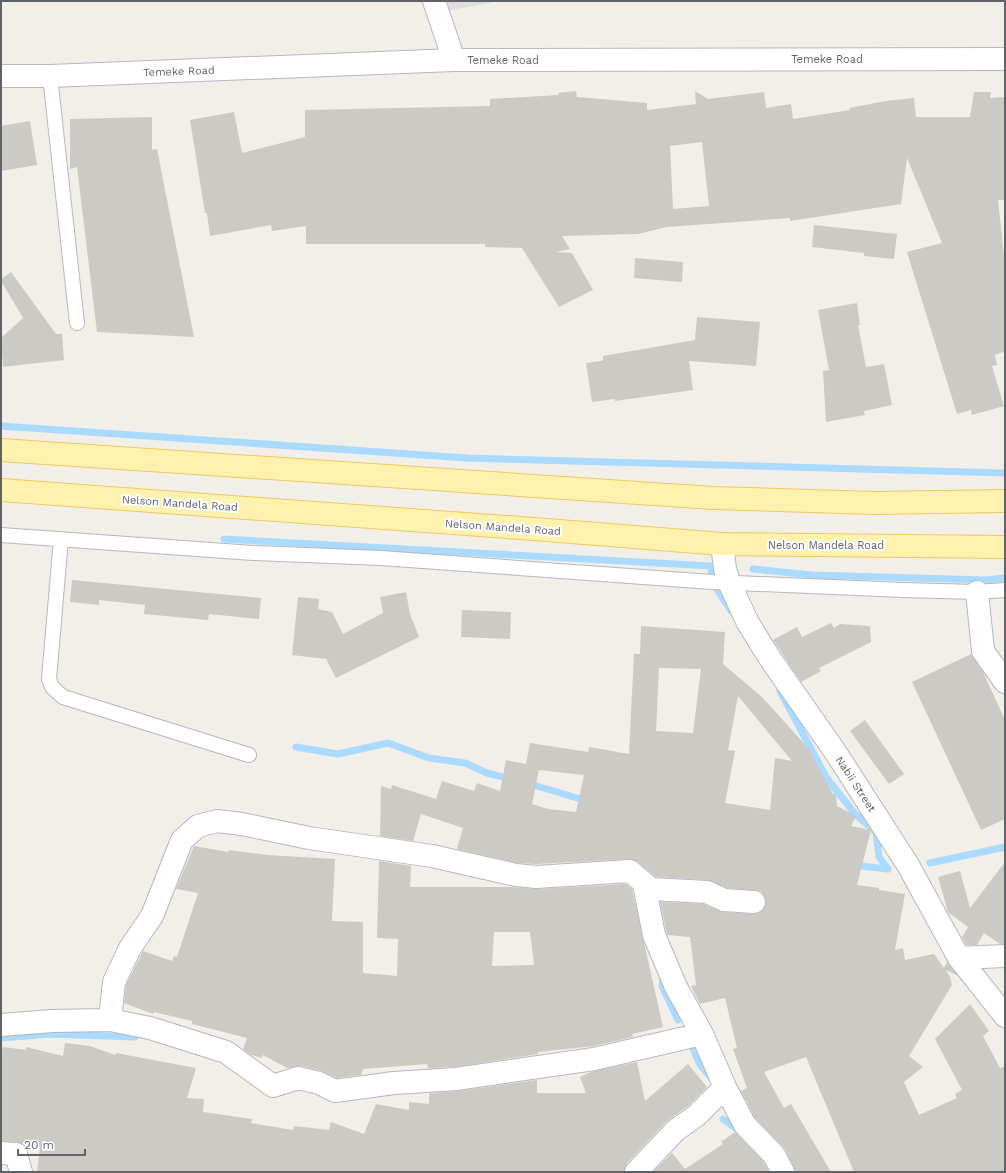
<svg xmlns="http://www.w3.org/2000/svg" width="1006" height="1173" viewBox="0 0 1006 1173" font-family="'Work Sans',sans-serif">
  <style>
    .industrial { fill: #e0deda }
    .lines { fill: none; stroke-linecap: round; stroke-linejoin: round }
    .stream { stroke: #aadaff; stroke-width: 7 }
    .building { fill: #cccac5; fill-rule: evenodd }
    .service-casing { stroke: #b5b8bc; stroke-width: 16 }
    .minor-casing { stroke: #b5b8bc; stroke-width: 24 }
    .tertiary-casing { stroke: #b5b8bc; stroke-width: 24 }
    .primary-casing { stroke: #f2c960; stroke-width: 24 }
    .service { stroke: #fff; stroke-width: 14 }
    .minor { stroke: #fff; stroke-width: 22 }
    .tertiary { stroke: #fff; stroke-width: 22 }
    .primary { stroke: #fff2af; stroke-width: 22 }
    .labels { text-anchor: middle; stroke-width: 4; stroke-linejoin: round; paint-order: stroke }
    .street-label { font-size: 11px; fill: #5f6368; stroke: #fff }
  </style>
  <rect width="100%" height="100%" fill="#f1efe8"/>
  <path class="industrial" d="M438,1H491V3L439,12Z"/>
  <g class="lines">
    <path class="stream" d="M1,426L467,458L1005,473
      M224,539L711,566L712,582L732,612
      M753,569L812,575L986,580L1005,578
      M780,691L826,777L855,814L876,832L879,857L888,869
      M296,747L338,754L388,743L429,758L465,763L487,773L511,779
      M527,783L587,801
      M930,863L1005,847
      M852,865L888,869
      M663,974L662,986L678,1020
      M1,1038L50,1034L135,1037
      M692,1046L700,1065L713,1080
      M723,1119L741,1132"/>
  </g>
  <path class="building" d="M576,91L577,97L647,103V110L696,104L695,91L708,99L764,92L766,108L791,104L793,119L850,110L849,108L886,101L914,98L916,117H970L974,92H991L990,98L1005,97V200H998L1005,265V351L995,355L997,365L992,366L1004,406L972,415L971,410L957,414L907,252L942,243L907,158L901,204L790,221V218L667,227L638,234L562,236L570,249L555,252L572,253L593,290L559,307L522,248L485,247V244H306V226L272,231L271,225L210,236L207,213H205L190,120L234,112L242,153L305,137V110L490,106V99L559,95L558,93ZM702,142L709,206L673,209L670,146Z
    M152,117V150L157,149L194,337L97,332L77,167L70,169V119Z
    M30,121L37,165L1,171V126Z
    M814,225L897,234L894,259L864,256V253L812,247Z
    M635,258L683,262L682,282L634,278Z
    M11,272L56,334H62L64,360L3,367L1,338L23,318L1,281V279Z
    M857,303L860,325H858L866,367L884,364L892,405L864,411L865,415L826,422L823,371L829,370L818,310Z
    M697,317L760,322L756,366L689,361L693,390L615,401V399L592,402L586,363L601,361L603,360V356L695,340Z
    M72,580L261,598L259,619L209,614L208,620L144,614L145,605L99,600V605L70,602Z
    M406,592L410,614L419,637L336,678L326,659L292,655L298,597L319,599L318,609L332,612L343,634L383,613L380,597Z
    M462,610L511,612L510,639L461,637Z
    M831,623L834,628L840,624L870,626L871,642L819,668L821,671L801,682L773,640L797,627L802,637Z
    M641,626L725,632L723,664L762,697L809,749L833,794H836L837,806L856,816L851,826L871,830L857,885L879,888V890L905,894L895,950L903,948L905,960L934,954L944,968L947,962L958,976L946,970L950,977L952,985L909,1056L923,1067L904,1082L919,1115L957,1098L955,1094L962,1090L935,1039L970,1004L989,1031L983,1036L1000,1068L1005,1066V1172H854L806,1057L764,1072L784,1108L791,1104L831,1172H795L785,1149L755,1118L741,1091L747,1088L733,1049L737,1048L725,998L700,1004L691,986L696,985L690,937L667,935L660,902L704,904L723,912L754,914L759,913L764,909L766,903L765,897L761,891L727,888L708,880L656,877L638,862L630,859L536,864L518,863L457,849L463,828L421,814L413,841L380,836L381,786L391,789L392,785L436,799L442,781L474,791L477,783L500,791L506,760L526,764L530,743L588,752L589,747L629,754L634,654H640ZM659,668L701,669L693,733L656,731ZM738,696L792,761L775,758L770,810L725,803L735,751L728,750ZM539,770L584,775L576,812L548,809L532,804Z
    M971,654L983,672L1005,720V819L981,830L912,682Z
    M865,720L904,774L889,784L850,731Z
    M194,846L228,852L229,850L268,855L335,859L332,921L363,922V973L397,976L398,939L377,938L379,861L411,866L410,887H511L537,889L626,884L632,889L663,1027L632,1034L633,1037L594,1046L538,1052V1054L455,1067L428,1068L427,1064L363,1069L361,1075L337,1078L322,1071L301,1066L287,1068L263,1055L262,1058L251,1055L243,1049L247,1038L192,1024V1021L154,1012L153,1014L124,1003L126,985L143,951L172,961L174,956L177,957L198,893L176,889ZM494,932H530L534,965L492,966Z
    M1005,862V944H1000L984,933L977,945H966L962,937L968,927L948,912L938,877L960,871L970,908Z
    M65,1043L90,1046L115,1055L116,1053L196,1068L187,1098L204,1099L203,1112L252,1119L251,1123L293,1130L294,1126L329,1130L331,1122L364,1134L376,1104L409,1110V1102L429,1104V1093L458,1091L537,1080V1093H586L580,1077L591,1072L637,1062L645,1101L688,1064L707,1087L688,1106L667,1121L627,1163L624,1172H37L40,1147H26L17,1142L1,1141V1053L3,1047L26,1050V1047L63,1056Z
    M735,1132L764,1162L769,1172H653L672,1153L685,1169L723,1144L721,1142Z"/>
  <g class="lines">
    <defs>
      <path id="service" d="M50,76L77,323
        M1,535L253,553L381,558L712,582L903,590L977,592L1005,590
        M61,539L49,679L52,687L63,697L249,755"/>
      <path id="minor" d="M434,1L454,60
        M722,544L725,569L729,582L748,623L769,657L836,753L908,865L959,958L1005,1016
        M977,592L983,651L1005,682
        M644,884L654,935L676,987L702,1034L725,1087L745,1125L774,1155L783,1172
        M959,958L1005,956
        M110,1020L114,982L130,948L152,916L182,840L198,826L217,821L242,824L309,838L432,856L516,875L536,877L630,871L651,889L707,892L724,900L754,902
        M1,1025L52,1021L110,1020L150,1028L226,1052L273,1086L298,1078L319,1083L335,1091L394,1083L456,1079L594,1059L702,1034
        M1,1153L16,1154L21,1172
        M636,1172L676,1130L696,1116L725,1087"/>
      <path id="tertiary" d="M1,76H50L454,60L1005,59"/>
      <path id="primary" d="M1,450L713,498L874,503L1005,501
        M1,490L534,529L722,544L1005,547"/>
    </defs>
    <use href="#service" class="service-casing"/>
    <use href="#minor" class="minor-casing"/>
    <use href="#tertiary" class="tertiary-casing"/>
    <use href="#primary" class="primary-casing"/>
    <use href="#service" class="service"/>
    <use href="#minor" class="minor"/>
    <use href="#tertiary" class="tertiary"/>
    <use href="#primary" class="primary"/>
  </g>
  <g class="labels">
    <g class="street-label">
      <text x="827" y="63">Temeke Road</text>
      <text x="503" y="64">Temeke Road</text>
      <text transform="translate(179 71) rotate(-2)" y="4">Temeke Road</text>
      <text transform="translate(180 503) rotate(4)" y="4">Nelson Mandela Road</text>
      <text transform="translate(503 527) rotate(4)" y="4">Nelson Mandela Road</text>
      <text x="826" y="549">Nelson Mandela Road</text>
      <text transform="translate(856 784) rotate(57)" y="4">Nabii Street</text>
    </g>
  </g>
  <rect width="1006" height="1173" fill="none" stroke="#5f6368" stroke-width="4"/>
  <path d="M18 1149v6h67v-6" fill="none" stroke="#5f6368" stroke-width="2"/>
  <text x="24" y="1149" font-size="12" fill="#5f6368" stroke="#ffffff" stroke-width="3" paint-order="stroke">20 m</text>
</svg>
